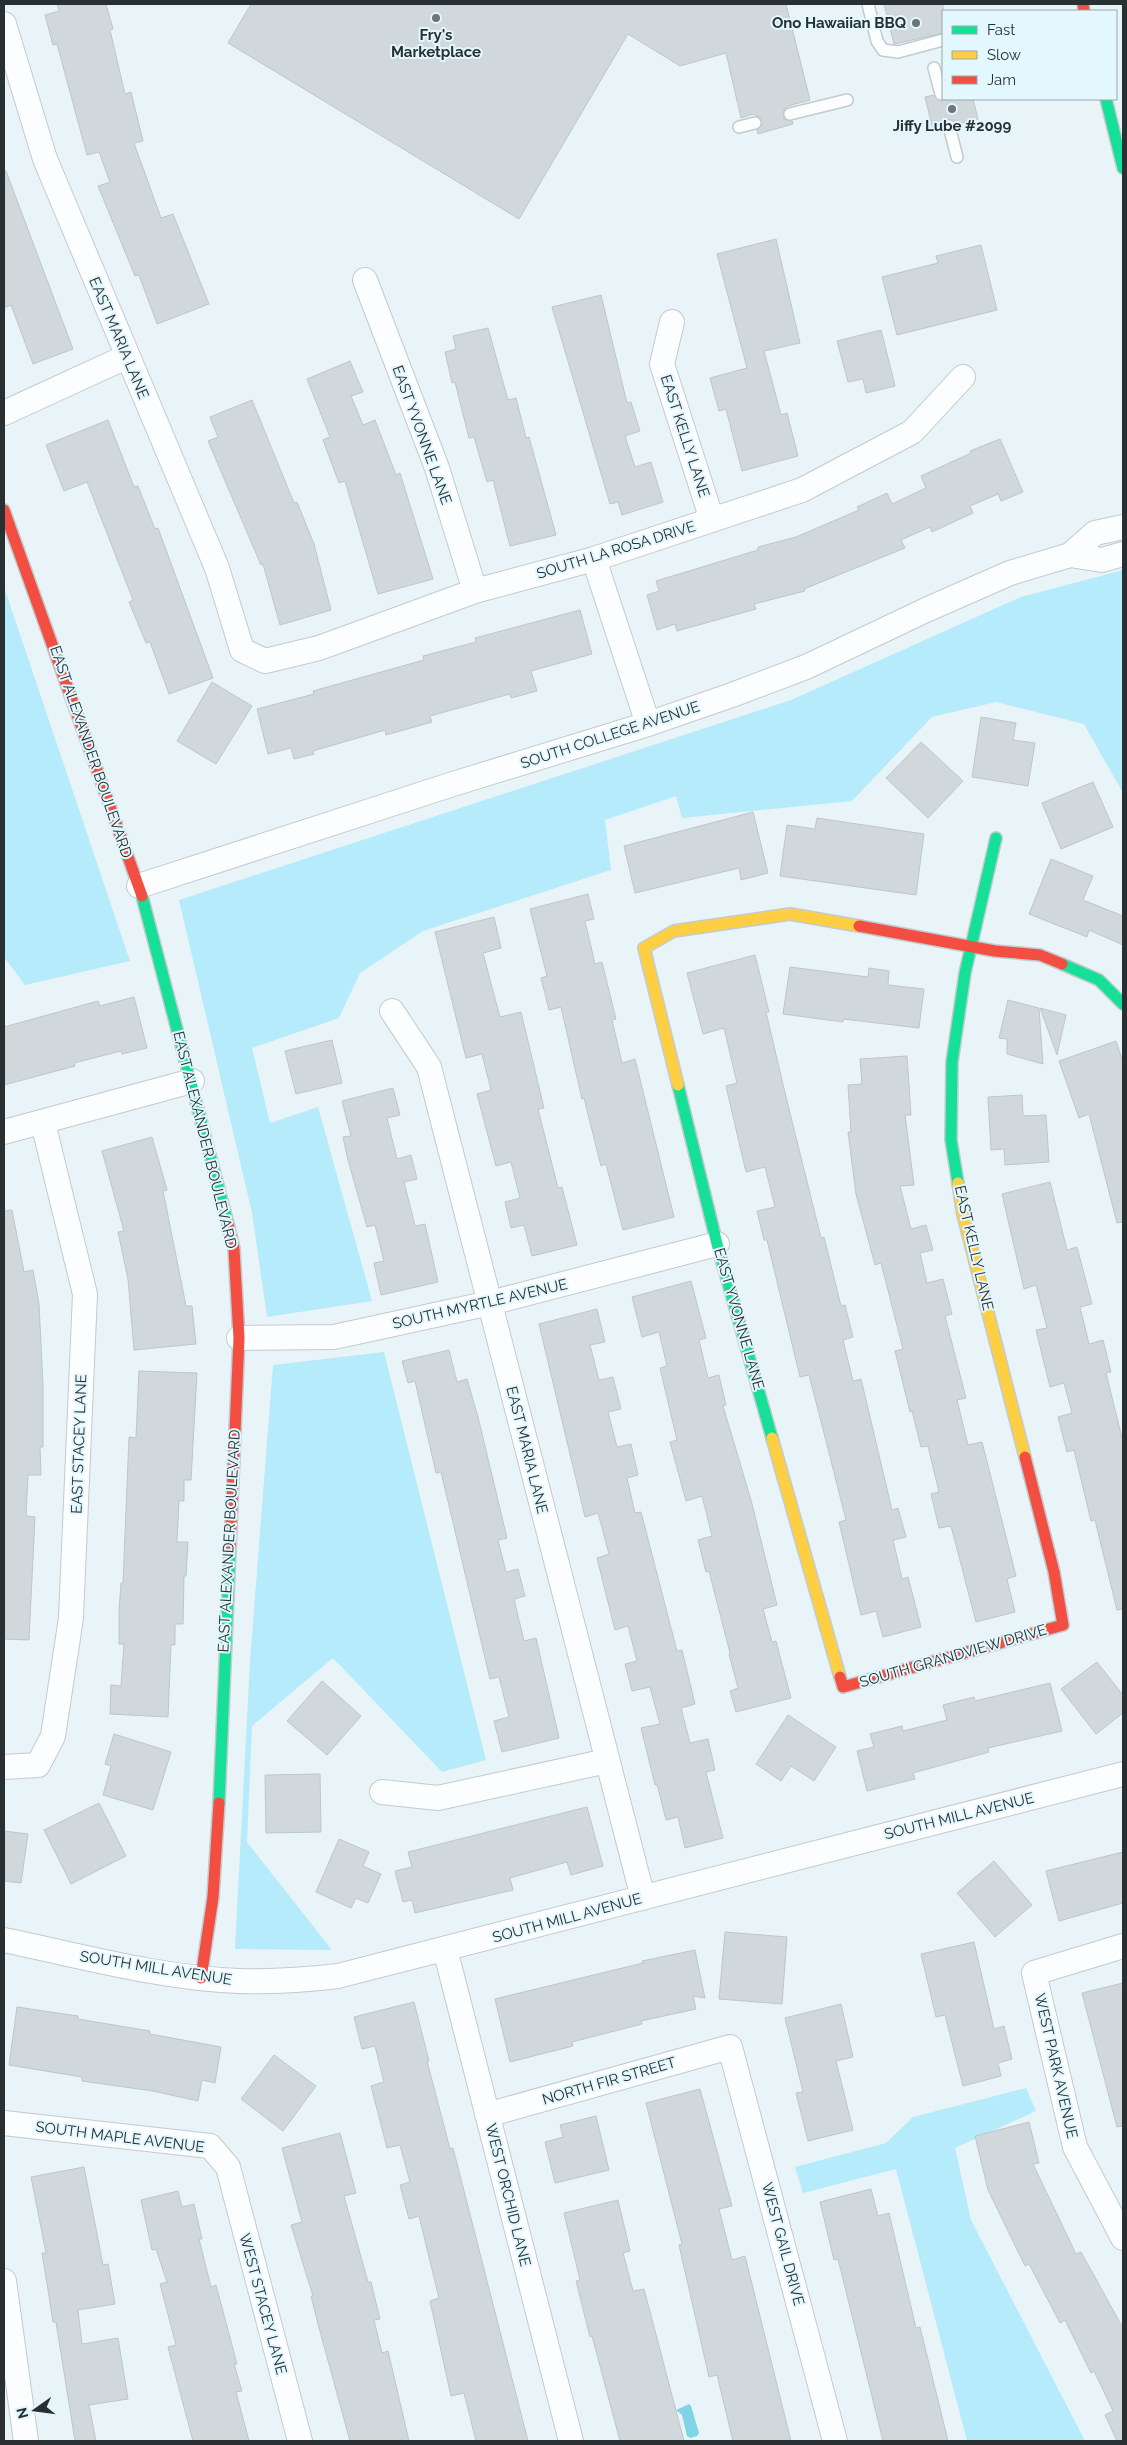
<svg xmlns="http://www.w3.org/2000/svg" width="1127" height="2445" viewBox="0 0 1127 2445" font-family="Raleway,sans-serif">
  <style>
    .green { fill: #b5ebfa }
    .water { fill: #82d3e8 }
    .building { fill: #d0d8dc; stroke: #bec6c9 }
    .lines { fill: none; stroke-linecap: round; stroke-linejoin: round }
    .lane-casing { stroke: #c2cbce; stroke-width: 14 }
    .street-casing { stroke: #c2cbce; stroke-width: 26 }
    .fast-casing { stroke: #c2cbce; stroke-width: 14 }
    .slow-casing { stroke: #c2cbce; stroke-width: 14 }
    .jam-casing { stroke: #c2cbce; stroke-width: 14 }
    .lane { stroke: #fcfdfe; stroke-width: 11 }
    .street { stroke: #fcfdfe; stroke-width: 24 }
    .fast { stroke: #16e098; stroke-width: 11 }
    .slow { stroke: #ffcf43; stroke-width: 11 }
    .jam { stroke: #f24e42; stroke-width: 11 }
    .poi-dot { fill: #6c7577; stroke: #e3f7fe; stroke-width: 2 }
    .labels { text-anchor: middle; stroke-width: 4; stroke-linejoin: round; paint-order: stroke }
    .poi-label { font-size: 15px; font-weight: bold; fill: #283032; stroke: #e3f7fe }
    .street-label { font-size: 15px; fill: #283032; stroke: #e3f7fe }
  </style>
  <rect width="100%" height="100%" fill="#e9f4f8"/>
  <path class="green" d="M1123,570V793L1084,724L996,702L932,717L852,801L682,818L676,796L605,820L611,870L423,931L360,973L339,1018L252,1048L270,1123L318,1107L372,1301L267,1317L252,1213L179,900L791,700L1021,597Z
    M4,587L130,961L25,985L4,957Z
    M384,1352L486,1760L442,1772L333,1658L252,1726L247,1842L332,1950L235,1949L250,1661L273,1365Z
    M1026,2088L1036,2111L955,2148L971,2220L1085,2441H967L896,2169L803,2193L795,2167L886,2143L913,2117Z"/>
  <path class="water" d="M689,2404L691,2406L699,2433L697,2436L690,2438L687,2436L682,2415L676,2410Z"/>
  <path class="building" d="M57,4H106L113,29L110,30L125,94L131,92L143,141L134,143L161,218L173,214L209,304L157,324L139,275L135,276L98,186L110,182L99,152L87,155L57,44L53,45L45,15L59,11Z
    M251,4H786L810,100L788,106L784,109V119L792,121L793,124L758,134L757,130L762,125L760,117L753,114L741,118L726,53L680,66L628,34L519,219L228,43Z
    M884,4H943V33L894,44Z
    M934,95L940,101L947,99H973L978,119L956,125L954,120L948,119L943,121L942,128L933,130L925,97Z
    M4,171H6L73,349L33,364L11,305L4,308Z
    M776,239L800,343L764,351L781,415L787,413L798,456L742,471L726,409L719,411L710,378L747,368L717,254Z
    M981,245L997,310L897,335L882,277L938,263L936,256Z
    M601,295L627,403L631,402L640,431L625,436L635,467L651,462L663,502L622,515L618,502L610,504L552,307Z
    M488,328L508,400L516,398L526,438L529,437L556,535L510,546L493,480L487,482L474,437L469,438L455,382L452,383L445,352L456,349L453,336Z
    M881,330L895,386L866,393L863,379L848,382L837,341Z
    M350,361L363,392L351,396L363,425L375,420L396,475L400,473L433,579L378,594L345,481L339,483L323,440L330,437L307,379Z
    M252,400L294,503L297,502L314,544L331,610L280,625L263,564L261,565L208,441L218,437L210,417Z
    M108,420L134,487L138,486L155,529L158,528L213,678L169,694L150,642L146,643L129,602L133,600L87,482L64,491L46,445Z
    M1000,439L1023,492L1001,501L998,494L970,506L973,513L932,532L930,527L901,540L905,548L804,589L805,591L754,604L756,609L677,631L675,624L657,630L647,595L659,591L656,581L758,550V547L796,537L859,510L857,507L887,493L892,504L926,488L921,476L971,453L970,451Z
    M580,610L592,654L531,671L537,691L511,698L510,694L430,716L432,722L386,735L385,730L313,751L314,754L294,759L291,748L268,754L257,709L314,694L313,691L424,660L423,656L476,642L475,638Z
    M212,682L252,706L216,764L177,741Z
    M981,717L1016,723L1013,740L1035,743L1028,786L972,777Z
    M921,742L963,781L928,818L886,778Z
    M1093,782L1113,827L1061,849L1042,803Z
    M753,812L768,873L741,880L739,868L635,893L624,846Z
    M817,818L924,834L916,895L780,876L787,825L815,829Z
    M1051,859L1093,876L1083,900L1123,916V945L1089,930L1087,937L1029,914Z
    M588,894L594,919L585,921L595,964L602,962L616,1019L612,1020L622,1063L635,1059L674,1217L623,1230L606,1164L601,1166L584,1098L582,1099L561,1007L549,1010L541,978L547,976L530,909Z
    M494,917L501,948L483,953L493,991L500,1017L521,1012L544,1108L538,1109L558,1188L562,1187L577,1245L532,1256L524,1225L511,1228L505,1202L520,1198L511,1162L496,1166L477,1094L491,1090L482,1054L466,1058L435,932Z
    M755,955L769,1012H766L786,1097L821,1238L824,1237L841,1306L845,1305L853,1337L843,1340L853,1381L861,1379L892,1510L898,1508L906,1537L893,1540L902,1579L908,1577L921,1627L883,1637L876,1611L861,1615L839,1522L846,1520L825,1437L809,1375L800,1377L767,1240H764L757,1211L775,1207L765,1167L746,1172L738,1138L726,1086L737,1083L724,1028L703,1034L687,973Z
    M790,967L868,977L869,968L889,971L888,985L924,989L919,1028L843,1019V1022L783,1014Z
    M134,997L147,1048L122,1054L121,1051L74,1063L75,1066L4,1085V1027L98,1001L100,1006Z
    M1008,1000L1039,1008L1043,1064L1007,1054V1039L999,1038Z
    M1040,1008L1066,1015L1057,1055Z
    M332,1040L342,1083L296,1094L285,1051Z
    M1116,1041L1123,1062V1222L1117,1223L1089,1114L1079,1118L1059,1061Z
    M907,1056L911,1115H905L914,1185L900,1186L911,1229L926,1225L933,1250L920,1253L927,1283L943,1279L952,1314L945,1316L966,1398L957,1400L968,1445L982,1442L1016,1576L1007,1579L1015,1612L976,1622L951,1526L939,1528L931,1494L939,1492L928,1446L921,1447L912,1411L910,1412L895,1351L903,1349L881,1263L875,1265L856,1194L848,1132H851L848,1085L862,1084L860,1059Z
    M393,1088L400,1115L387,1118L397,1159L411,1155L417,1179L404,1182L415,1226L425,1224L438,1282L381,1295L374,1263L384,1261L375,1225L367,1227L348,1160L343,1137L351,1136L342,1101Z
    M1022,1095L1023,1116L1046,1115L1049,1162L1005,1165L1004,1149L991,1150L988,1097Z
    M152,1137L167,1190L163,1191L186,1306H192L196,1344L134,1350L128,1279L118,1232L124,1231L102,1151Z
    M1050,1182L1067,1250L1077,1247L1092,1304L1080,1307L1089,1344L1103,1340L1111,1372L1106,1373L1123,1442V1609L1117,1610L1095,1520L1091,1521L1074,1450L1067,1452L1058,1417L1072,1413L1064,1383L1050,1387L1036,1330L1047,1328L1036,1285L1024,1289L1002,1194Z
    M12,1210L24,1272L33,1270L39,1304L43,1386V1447H40L41,1475H28L26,1516L35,1517L29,1640L4,1639V1211Z
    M691,1281L706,1338L699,1340L708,1378L719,1375L726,1405L723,1406L751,1500L777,1605L763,1609L772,1642L776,1641L791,1698L736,1712L730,1691L738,1688L729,1654L730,1653L709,1571L706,1572L698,1540L712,1536L702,1496L686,1501L670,1442L677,1440L660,1368L667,1366L659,1332L642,1337L632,1297Z
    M597,1309L605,1342L590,1345L599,1380L613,1377L621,1409L608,1412L617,1447L631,1444L638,1475L627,1478L635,1513L641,1512L677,1651L682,1650L695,1704L681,1708L690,1743L708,1739L715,1770L706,1772L723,1838L685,1848L678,1817L666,1820L657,1784L655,1785L641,1728L660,1724L650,1687L632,1691L625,1664L637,1661L628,1626L615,1630L597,1558L609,1554L598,1513L585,1517L539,1324Z
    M449,1350L457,1382L467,1379L478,1417L507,1538L498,1540L506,1572L518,1569L525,1596L514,1599L524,1641L536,1638L559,1738L502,1752L494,1721L509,1717L499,1677L490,1679L441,1472L436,1473L415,1381L408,1383L402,1361Z
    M139,1371L197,1373L191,1480H184V1501H179L177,1542H188L186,1576H184L183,1624H175V1645H171L168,1717L110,1714L111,1685L121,1686L124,1644H119V1611L121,1583H123L129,1437L136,1438Z
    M1097,1662L1123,1695V1713L1096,1734L1061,1689Z
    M322,1681L361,1716L327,1755L287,1721Z
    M1050,1683L1062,1731L988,1748L989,1752L913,1773L915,1779L867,1791L857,1751L874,1747L870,1734L902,1726L903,1731L947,1720L943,1705L974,1697L975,1701Z
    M788,1715L836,1747L814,1781L791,1766L781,1781L756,1764Z
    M114,1734L171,1752L153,1810L103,1795L111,1766L105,1764Z
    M320,1774L321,1832L266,1833L265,1775Z
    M99,1803L126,1856L71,1884L44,1830Z
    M587,1807L603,1866L571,1875L567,1862L510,1878L513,1890L415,1913L412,1900L403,1902L395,1871L412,1867L408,1852Z
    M4,1831L28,1834L21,1883L4,1881Z
    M339,1839L369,1852L363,1866L381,1874L368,1903L356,1898L351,1908L316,1892Z
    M1123,1852V1903L1059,1921L1046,1871Z
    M994,1861L1032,1905L995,1937L957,1893Z
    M725,1932L787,1937L782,2004L719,1999Z
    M974,1942L994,2029L1004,2026L1012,2059L998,2063L1001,2076L963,2086L945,2015L936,2017L921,1954Z
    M695,1950L705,1998L693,1996L696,2009L641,2021L642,2024L572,2042L573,2046L510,2062L495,1999L643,1963L642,1961Z
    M1123,1983V2126L1117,2127L1082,1993Z
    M414,2002L429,2061H427L450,2149L453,2148L528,2441H476L464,2393L451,2396L430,2301L439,2298L419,2216L409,2219L400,2185L410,2182L400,2145L387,2148L371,2086L384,2082L375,2046L362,2049L354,2017Z
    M841,2004L853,2057L836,2061L853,2130L808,2141L796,2093L803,2092L785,2018Z
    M17,2007L78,2016V2019L150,2031V2034L221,2047L215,2083L202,2080L198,2101L153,2091L82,2081V2077L9,2065Z
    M274,2055L316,2086L283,2131L241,2099Z
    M700,2089L732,2206L719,2209L732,2260L745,2256L791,2441H733L717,2375L709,2377L679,2245L682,2244L646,2103Z
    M596,2116L609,2170L555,2183L545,2142L563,2137L560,2125Z
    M1029,2122L1039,2163L1033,2164L1076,2254L1081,2252L1123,2328V2441H1117L1105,2415L1113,2411L1094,2371L1091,2373L1065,2320L1060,2323L1029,2264L1025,2266L988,2190L975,2136Z
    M340,2133L356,2193L344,2196L368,2282H371L380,2319L374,2320L382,2353L388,2351L409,2441H350L318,2324L311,2296H313L291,2225L302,2222L282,2148Z
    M84,2167L103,2265L108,2264L115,2304L78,2310L82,2344L118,2338L128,2399L89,2405L96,2441H75L56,2322H53L48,2290L42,2253H46L31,2177Z
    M871,2189L878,2216L889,2213L916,2328L920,2327L948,2441H883L838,2259L834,2260L820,2202Z
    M178,2191L182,2207L194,2204L202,2239H199L211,2287L216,2285L237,2364H234L242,2391L236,2392L249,2441H193L168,2347L176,2345L160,2284L167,2282L156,2249L152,2250L141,2200Z
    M618,2200L630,2251L623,2253L633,2291L644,2289L684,2441H620L592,2336L590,2337L576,2281L580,2280L564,2213Z"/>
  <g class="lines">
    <defs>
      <path id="lane" d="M868,4L877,41L883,50L898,52L943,40
        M934,68L941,94
        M790,114L847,100
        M949,126L957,157
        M739,127L755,123"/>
      <path id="street" d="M4,24L45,159L217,568L242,650L265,661L319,648L475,591L594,559L802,490L912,432L963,377
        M365,280L437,468L475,591
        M672,322L662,364L712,520
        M4,413L126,357
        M1070,555L1102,560L1123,554
        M594,559L648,724
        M139,886L453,784L648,724L732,695L806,667L926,610L1010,573L1070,555L1095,533L1123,527
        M392,1011L429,1067L643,1898
        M4,1132L192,1081
        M239,1338L334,1337L490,1303L717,1244
        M4,1767L38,1765L53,1736L71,1618L85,1294L43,1123
        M382,1792L438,1798L607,1761
        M4,1940C81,1956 160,1978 239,1981C273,1982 305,1980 338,1976L1123,1774
        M1123,1946L1034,1973L1075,2147L1123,2238
        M445,1949L571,2441
        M487,2115L730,2047L835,2441
        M4,2123L210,2146L228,2167L300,2441
        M4,2281L26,2441"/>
      <path id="fast" d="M1106,99L1123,168
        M142,896L228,1224
        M1062,964L1099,980L1123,1004
        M678,1085L717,1244L772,1438
        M958,1183L951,1140L952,1062L965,973L996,838
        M219,1803L230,1549"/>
      <path id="slow" d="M678,1085L644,948L674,931L790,914L859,926
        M958,1183L963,1215L1025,1457
        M772,1438L840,1677"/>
      <path id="jam" d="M1083,4L1084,11
        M4,510L142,896
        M859,926L995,951L1040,955L1062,964
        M228,1224L234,1249L239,1338L230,1549
        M840,1677L843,1687L1063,1625L1054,1572L1025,1457
        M201,1978L213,1897L219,1803"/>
    </defs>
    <use href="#lane" class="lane-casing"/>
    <use href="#street" class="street-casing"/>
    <use href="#fast" class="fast-casing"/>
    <use href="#slow" class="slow-casing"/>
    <use href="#jam" class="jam-casing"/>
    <use href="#lane" class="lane"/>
    <use href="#street" class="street"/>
    <use href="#fast" class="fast"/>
    <use href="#slow" class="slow"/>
    <use href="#jam" class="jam"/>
  </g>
  <g class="poi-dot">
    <circle cx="436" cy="18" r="5"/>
    <circle cx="916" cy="23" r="5"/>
    <circle cx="952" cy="109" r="5"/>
  </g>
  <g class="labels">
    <g class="poi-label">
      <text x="906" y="28" text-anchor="end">Ono Hawaiian BBQ</text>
      <text x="436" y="40">Fry's<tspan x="436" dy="17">Marketplace</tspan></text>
      <text x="952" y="131">Jiffy Lube #2099</text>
    </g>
    <g class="street-label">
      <text transform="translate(119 338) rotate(67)" y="5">EAST MARIA LANE</text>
      <text transform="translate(422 435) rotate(70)" y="5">EAST YVONNE LANE</text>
      <text transform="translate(685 436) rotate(72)" y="5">EAST KELLY LANE</text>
      <text transform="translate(616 550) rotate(-17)" y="5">SOUTH LA ROSA DRIVE</text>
      <text transform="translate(610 735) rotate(-18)" y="5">SOUTH COLLEGE AVENUE</text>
      <text transform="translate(91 752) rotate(71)" y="5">EAST ALEXANDER BOULEVARD</text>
      <text transform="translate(205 1140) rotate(76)" y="5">EAST ALEXANDER BOULEVARD</text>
      <text transform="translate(974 1248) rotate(77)" y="5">EAST KELLY LANE</text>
      <text transform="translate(480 1304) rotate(-13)" y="5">SOUTH MYRTLE AVENUE</text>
      <text transform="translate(739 1319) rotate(74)" y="5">EAST YVONNE LANE</text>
      <text transform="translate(79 1444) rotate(-88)" y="5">EAST STACEY LANE</text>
      <text transform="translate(527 1450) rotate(76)" y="5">EAST MARIA LANE</text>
      <text transform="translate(229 1541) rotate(-87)" y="5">EAST ALEXANDER BOULEVARD</text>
      <text transform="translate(953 1656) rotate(-16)" y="5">SOUTH GRANDVIEW DRIVE</text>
      <text transform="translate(959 1816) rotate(-14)" y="5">SOUTH MILL AVENUE</text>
      <text transform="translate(567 1918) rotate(-15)" y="5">SOUTH MILL AVENUE</text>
      <text transform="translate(156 1968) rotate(9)" y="5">SOUTH MILL AVENUE</text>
      <text transform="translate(1056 2066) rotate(77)" y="5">WEST PARK AVENUE</text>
      <text transform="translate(609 2081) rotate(-16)" y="5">NORTH FIR STREET</text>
      <text transform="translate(120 2137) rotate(7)" y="5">SOUTH MAPLE AVENUE</text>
      <text transform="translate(508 2195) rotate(76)" y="5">WEST ORCHID LANE</text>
      <text transform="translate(783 2244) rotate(75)" y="5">WEST GAIL DRIVE</text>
      <text transform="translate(263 2304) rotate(75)" y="5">WEST STACEY LANE</text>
    </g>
  </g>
  <rect width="1127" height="2445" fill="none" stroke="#283032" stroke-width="10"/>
  <rect x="942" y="10" width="175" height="90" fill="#e3f7fe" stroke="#98a7ac"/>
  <rect x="952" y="26" width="25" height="8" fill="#16e098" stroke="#98a7ac"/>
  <text x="987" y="35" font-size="15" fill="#283032">Fast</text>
  <rect x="952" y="51" width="25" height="8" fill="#ffcf43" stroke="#98a7ac"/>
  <text x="987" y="60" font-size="15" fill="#283032">Slow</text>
  <rect x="952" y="76" width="25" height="8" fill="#f24e42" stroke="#98a7ac"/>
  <text x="987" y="85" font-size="15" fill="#283032">Jam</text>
  <g transform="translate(35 2410) rotate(256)" stroke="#e3f7fe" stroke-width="4" paint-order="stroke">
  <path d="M0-4L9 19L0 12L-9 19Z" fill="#283032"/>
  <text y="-8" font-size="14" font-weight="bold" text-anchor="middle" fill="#283032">N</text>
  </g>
</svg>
